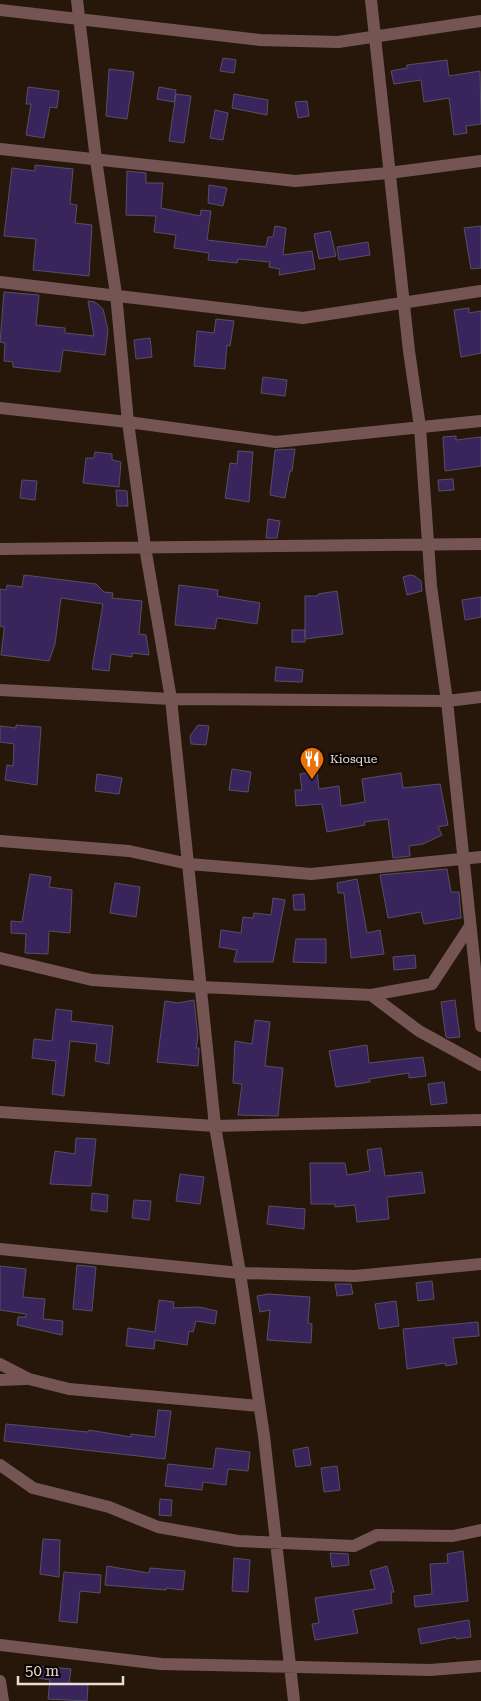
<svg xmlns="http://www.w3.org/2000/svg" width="481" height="1701" viewBox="0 0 481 1701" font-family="'Roboto Serif',serif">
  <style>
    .building { fill: #39245c; stroke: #565064 }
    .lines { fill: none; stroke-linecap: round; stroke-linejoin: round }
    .street { stroke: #755554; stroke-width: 12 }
    .labels { text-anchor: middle; stroke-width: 4.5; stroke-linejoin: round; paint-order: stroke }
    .poi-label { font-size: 12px; fill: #e8ddd4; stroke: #0b0502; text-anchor: start }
  </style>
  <rect width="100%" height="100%" fill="#27170b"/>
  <path class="building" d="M223,58L236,60L234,73L220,71Z
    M447,60L449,76L480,71L481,124L466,126L467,133L454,135L449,98L424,102L421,80L394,84L391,71L407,68V65Z
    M109,69L134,72L127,119L106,116Z
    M28,87L59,91L57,108L50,107L44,138L26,135L31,104H26Z
    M159,87L176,90L174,102L157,99Z
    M176,94L191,96L184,143L169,141Z
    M234,94L268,100L267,115L232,108Z
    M307,101L309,116L298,118L295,102Z
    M215,110L228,113L223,140L210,138Z
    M35,165L73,169L70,204L77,205L75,223L92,225L89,276L33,270L36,239L4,236L12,168L35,171Z
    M127,171L146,173V183H163L161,208L200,216L201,210L211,211L207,240L266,247L268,237H273L275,226L286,228L283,255L312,251L315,269L279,275L280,269L269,267L270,262L238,259L237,263L208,260L209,253L174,248L176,235L154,232L156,216L126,215Z
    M209,185L227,188L223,206L208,203Z
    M481,226V268L471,269L464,228Z
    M330,231L336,256L319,259L314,234Z
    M368,242L370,255L339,260L337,247Z
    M4,292L39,295L36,325L65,328V333L94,336L88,301L95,302L103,309L108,330L105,355L63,350L60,372L13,367V362L4,361L5,343L0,342Z
    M469,308V313L481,311V353L461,357L454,310Z
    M216,319L234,321L230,346L227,345L225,369L194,366L197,331L214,333Z
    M150,338L152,357L136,359L134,340Z
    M263,377L287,380L285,396L261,393Z
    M456,436V440L481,437V466L445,471L443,437Z
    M295,449L292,471H290L285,498L270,495L275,450Z
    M238,451L253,452L249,502L225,498L230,463L237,464Z
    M95,452L112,454V460L121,462L119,487L83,483L86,458H94Z
    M453,479L454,490L439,491L438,480Z
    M22,480L37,481L35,500L20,498Z
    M116,490L127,491L128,506H117Z
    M268,519L280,521L277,538H266Z
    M24,575L96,584L104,592L113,593L112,598L142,601L139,634L146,635L149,655L132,653V657L111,654L109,671L92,669L103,604L61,598L55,644L49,661L1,655L4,631V627L0,626V589L6,590L7,585L22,587Z
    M410,575L415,576L421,581L422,591L407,595L403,577Z
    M179,585L218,590L217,596L260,603L257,624L217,618L215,629L175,625Z
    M337,591L343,634L305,639V642H292V630H305V638V596H318V594Z
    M481,597V617L465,620L462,600Z
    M276,667L303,670L302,682L275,681Z
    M16,725L41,727L37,785L5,780L7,765L13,766L14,744L0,742V726L16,728Z
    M198,725L209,726L206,745L191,744L190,736Z
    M232,769L251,772L248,792L229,790Z
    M317,771L319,789L339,786L341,806L365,802L362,779L401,773L403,788L440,784L448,825L438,827L442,835L423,844L409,846L410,856L393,858L388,819L364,822L365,825L327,832L322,804L296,806L295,790H302L300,774Z
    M97,774L122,778L119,794L95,791Z
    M447,869L451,892H459L461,918L424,924L421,912L388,918L380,875Z
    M30,874L51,877L49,887L72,890L70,933L49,931L48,954L25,953L26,934L11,933V921L22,922Z
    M357,879L367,933L380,930L384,954L351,958L344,893H338L337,883Z
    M115,883L140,887L136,917L110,913Z
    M304,894L305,910H294L293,895Z
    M273,898L285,900L273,962H234L237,950L219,947L221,930L241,933L243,917L253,918L254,913L271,915Z
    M296,939H326V963L293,962Z
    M415,955L416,968L394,970L393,957Z
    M194,1000L198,1037L196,1048H199V1053L198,1066L157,1062L165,1001L178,1003Z
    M455,1000L460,1037L449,1038L446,1037L441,1002Z
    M56,1009L72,1011L71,1021L113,1026L109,1064L95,1061L97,1044L70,1041L64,1096L52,1094L56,1061L32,1058L34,1039L52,1041Z
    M255,1020L270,1022L265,1066L283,1068L278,1116L238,1115L242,1084L233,1083L235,1041L252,1044Z
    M367,1045L369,1063L423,1057L426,1076L409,1078V1073L369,1079L370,1082L336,1087L329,1051Z
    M444,1082L447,1103L431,1105L428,1084Z
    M76,1138L96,1139L91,1186L50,1184L55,1151L75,1154Z
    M381,1148L385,1176L422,1172L425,1193L387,1197L389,1219L357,1222L355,1205L335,1207V1204H311L310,1163H345L347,1175L370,1171L367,1150Z
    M180,1174L204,1177L200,1204L176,1201Z
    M92,1193L108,1195L107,1212L91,1210Z
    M134,1200L151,1201L149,1220L132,1218Z
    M269,1206L305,1209L304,1229L267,1224Z
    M77,1265L96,1267L92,1311L73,1309Z
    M0,1266L26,1269L23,1297L45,1299L43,1319L63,1321L62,1335L17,1325L18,1317H26V1314L0,1310Z
    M432,1281L434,1299L418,1301L416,1283Z
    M335,1284H351L353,1294L337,1296Z
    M268,1294L310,1297L308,1323L312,1324L311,1343L267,1340L270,1310L260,1312L257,1296Z
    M159,1300L174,1302L173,1308L199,1307L217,1311L215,1324L196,1321L193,1332L189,1331L187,1345L155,1340L154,1349L126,1346L128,1328L155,1332Z
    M396,1301L399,1326L379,1329L375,1304Z
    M478,1322L479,1336L453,1338L457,1364L446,1366L445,1363L407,1369L403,1329Z
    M158,1410L171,1411L165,1459L4,1441L6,1424L88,1432L89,1430L131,1437V1434L155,1437Z
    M308,1447L311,1465L296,1467L293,1450Z
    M216,1448L250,1452L248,1471L228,1469L226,1485L203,1482L202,1490L165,1486L168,1464L213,1469Z
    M337,1466L340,1490L324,1492L321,1468Z
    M160,1499L172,1500L171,1516L159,1515Z
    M43,1539L60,1540L59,1577L40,1574Z
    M463,1551L468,1601L415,1607L414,1596L432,1594L430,1564L448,1563L447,1554Z
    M330,1553L348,1554L349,1565L332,1567Z
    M234,1558L250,1560L248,1592L232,1591Z
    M107,1566L149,1573L150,1568L185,1571L183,1590L166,1588V1590L105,1585Z
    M387,1566L394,1592H391L392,1603L353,1610L358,1633L315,1640L312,1624L319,1623L315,1598L375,1589L370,1571Z
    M64,1572L101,1575L100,1593L80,1591L77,1623L59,1621Z
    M469,1620L471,1637L456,1639V1637L421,1644L418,1629Z
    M39,1666L71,1669L69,1683L88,1685L87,1701L48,1699L50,1680L38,1678Z"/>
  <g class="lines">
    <path class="street" d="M77,0L96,160L116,294L128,422L145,547L171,699L215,1126L240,1273L264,1436L294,1701
      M371,0L409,351L420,427L431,586L447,701L481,1026
      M0,10L260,40L338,42L481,21
      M0,149L295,181L389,173L481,161
      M0,282L303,318L481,291
      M0,408L128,422L276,442L481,421
      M0,549L481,544
      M0,690L171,699L447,701L481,697
      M0,841L129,851L189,864L311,874L481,857
      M0,958L92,980L201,987L371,995L432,984L470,926
      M371,995L419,1031L481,1065
      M0,1112L215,1126L481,1120
      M0,1249L240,1273L355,1276L481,1264
      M0,1364L29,1379L69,1389L259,1406
      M0,1380L26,1379
      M0,1465L33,1488L109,1507L158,1527L238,1541L354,1546L377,1535L453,1536L481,1530
      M0,1645L161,1664L430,1670L481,1666
      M0,1681L3,1701"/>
  </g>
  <defs>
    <symbol id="restaurant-pin" viewBox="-11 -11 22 30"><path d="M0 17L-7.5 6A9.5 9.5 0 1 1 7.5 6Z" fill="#e8710a" stroke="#0b0502"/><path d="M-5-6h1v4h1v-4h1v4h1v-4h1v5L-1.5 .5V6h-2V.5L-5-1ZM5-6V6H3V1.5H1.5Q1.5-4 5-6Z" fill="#fff"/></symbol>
  </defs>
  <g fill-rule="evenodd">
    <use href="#restaurant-pin" x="298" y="745" width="28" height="38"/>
  </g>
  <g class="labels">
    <g class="poi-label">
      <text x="330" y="763">Kiosque</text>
    </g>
  </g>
  <path d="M18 1676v8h105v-8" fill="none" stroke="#e8ddd4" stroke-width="2.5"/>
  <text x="25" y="1676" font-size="15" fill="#e8ddd4" stroke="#0b0502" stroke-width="4" paint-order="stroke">50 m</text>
</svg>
